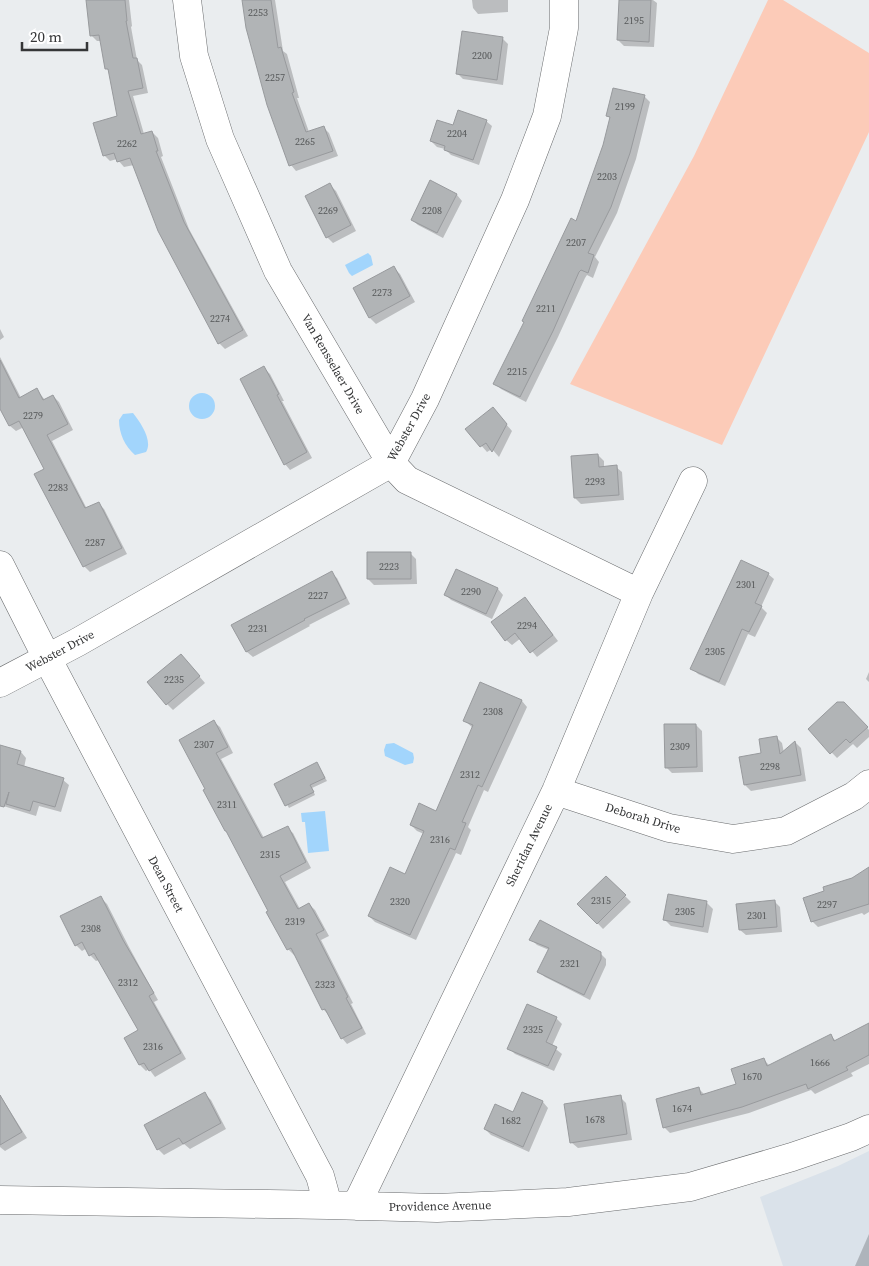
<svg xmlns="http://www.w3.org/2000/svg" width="869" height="1266" viewBox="0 0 869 1266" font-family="'Source Serif 4',serif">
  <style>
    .built { fill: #dae2ea }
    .green { fill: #fccbb8 }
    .water { fill: #a2d5fc }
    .shadow { fill: #0003 }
    .building { fill: #b1b4b6; stroke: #989a9d }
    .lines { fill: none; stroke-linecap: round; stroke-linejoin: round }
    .minor-casing { stroke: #696b6d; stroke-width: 29 }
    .minor { stroke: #fff; stroke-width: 28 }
    .labels { text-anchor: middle; stroke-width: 4; stroke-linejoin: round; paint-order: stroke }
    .number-label { font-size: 10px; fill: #545657 }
    .street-label { font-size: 12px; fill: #353637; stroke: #fff }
  </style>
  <rect width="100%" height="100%" fill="#eaedef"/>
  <path class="built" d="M869,1151V1266H783L760,1197L838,1166Z"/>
  <path class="green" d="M768,0H783L869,53V132L722,445L570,384L694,156Z"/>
  <path class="water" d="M368,253L371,256L373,265L352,276L349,273L345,265Z
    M189 406a13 13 0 1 1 26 0a13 13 0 1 1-26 0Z
    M133,413C141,423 153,441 146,452L135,455C125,446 119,434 119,420L123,414Z
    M394,743L413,753L414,758L413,763L405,765L385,756L384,750L386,744Z
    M325,811L329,851L308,853L305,822H302L301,813Z"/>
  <path class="shadow" d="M87,0H129L132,26L131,27L137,60L142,65L148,93L133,96L144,134L152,132L158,138L163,156L161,157L189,229L248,336L225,349L219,343L134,165L124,167L117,159L110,161L104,155L119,117L111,73L106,68L101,41H97L91,35Z
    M243,0H275L283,51L287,54L299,98H297L309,132L323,127L329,133L338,156L296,171L291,165Z
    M472,0H508V12L478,14L473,8Z
    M620,0H653L657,3L654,47L624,46L618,40Z
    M502,38L508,44L503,85L463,79L457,73Z
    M644,96L650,102L636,159L617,213L595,257L599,262L593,278L587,275L585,278L558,337L526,402L501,389L495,383L577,223L604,146L611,119L608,116Z
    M486,121L492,126L479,165L451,155L445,149L437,147L431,141L453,127Z
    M431,182L457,195L462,201L443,238L418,225L412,220Z
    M330,185L336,191L356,231L333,243L327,237Z
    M394,268L400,274L415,302L376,324L370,318L355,289Z
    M0,329L4,337L0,340Z
    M0,357L21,398L37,390L45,400L53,396L59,402L73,430L52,441L87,509L98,503L104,509L127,554L90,572L84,566L46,469L24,427L16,431L10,426L0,406Z
    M264,368L270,374L284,401H282L312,458L290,470L285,464Z
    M493,409L512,431L499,457L492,449L487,452L467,429Z
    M598,455L604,461V468L616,467L622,472L624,500L581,504L575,498Z
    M410,553L416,559L417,584L374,585L368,579Z
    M331,573L337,578L350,604L309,625L310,626L253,657L247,652L232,625Z
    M768,574L774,579L761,607L767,613L755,637L748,634L725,686L698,674L692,668Z
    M498,589L503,595L492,619L451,600L446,595Z
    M530,604L558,641L537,657L521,638L512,645L506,640Z
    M181,655L205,683L173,710L167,704Z
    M869,672V682L866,679Z
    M481,684L522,701L527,707L488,792L484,790L468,827L471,830L461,855L456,853L416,940L375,922L369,916L406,876L424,834L417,831L411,825L437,812L473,728L465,721Z
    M850,709L869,730V737L857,748L853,744L837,758L809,729Z
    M214,722L220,727L233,753L221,759L264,838L287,828L293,833L311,868L285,882L300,909L309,904L315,910L329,936L321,940L353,1003L351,1004L366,1034L347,1044L342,1038L329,1015L323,1009L296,954L294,955L288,949L207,789Z
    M696,725L702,731L703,772L672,773L666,767Z
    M777,738L782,743L784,753L795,742L801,748L806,781L751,791L745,785L763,754Z
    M21,752L26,758L24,768L63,780L69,785L61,812L39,806L36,816L0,805V757Z
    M317,763L327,781L312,788L315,795L289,808L276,784Z
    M869,869V912L864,915L862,913L818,927L812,921L826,892Z
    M606,877L631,902L603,929L579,904Z
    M101,898L107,904L129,947L158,1000L154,1002L186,1059L155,1077L149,1069L146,1071L140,1065V1031L99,960L96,961L90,955L87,948L82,951L76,945Z
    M774,901L780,907L782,932L746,935L740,930Z
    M707,903L713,909L708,933L671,926L665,920Z
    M531,939L600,953L606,959V965L590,1000L545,977L539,972L549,950L537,945Z
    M556,1018L562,1024L552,1046L562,1054L554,1071L515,1054L509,1048Z
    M869,1024V1064L851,1073L853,1076L815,1094L811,1090L749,1113L670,1133L664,1127L699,1089L705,1095L737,1084L763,1059L770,1066L831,1036L836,1041Z
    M205,1094L211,1100L226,1129L190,1149L184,1144L164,1155L158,1149Z
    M523,1094L543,1102L548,1108L529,1152L491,1135L485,1129L514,1113Z
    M0,1095L27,1138L5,1151L0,1147Z
    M620,1097L626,1103L632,1140L578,1148L572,1143Z
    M869,1234V1266H855Z"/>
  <path class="building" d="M86,0H125L127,21H126L133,58H137L143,88L128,91L141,134L152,131L158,151H156L184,222L243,330L218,344L158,231L130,158L117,162L114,153L103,156L93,123L117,116L108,69H105L99,35L90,36Z
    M242,0H271L278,48L281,47L294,92L292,93L306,132L324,126L333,151L289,166L267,105L246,28Z
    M619,0H651L649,42L617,40Z
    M462,31L503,37L497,80L456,74Z
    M613,88L645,95L630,153L611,207L588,253L594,255L588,273L581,270L579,272L553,331L520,397L493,384L524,322L522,321L571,218L576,221L603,145L610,117L606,116Z
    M458,110L487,120L473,160L444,150L445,146L430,141L437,120L453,125Z
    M430,180L457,194L437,233L411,220Z
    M330,183L351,225L326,238L305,196Z
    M394,266L410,296L369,318L353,288Z
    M0,360L19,398L37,388L43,400L53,395L68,424L47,435L85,508L99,502L122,548L83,567L34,474L44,469L19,421L9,426L0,409Z
    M264,366L279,394L277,395L307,452L284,465L240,379Z
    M493,407L507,424L492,452L486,443L480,447L465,429Z
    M598,454L599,467L617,465L619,495L574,498L571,456Z
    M367,552H411V579H367Z
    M741,560L769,573L755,603L762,606L749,632L742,629L719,682L690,669Z
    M456,569L498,588L486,614L444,595Z
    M332,571L346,598L304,619L305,620L246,652L231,625Z
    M525,597L553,635L530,653L515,633L505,641L491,622Z
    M181,654L200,676L166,705L147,682Z
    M480,682L522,700L482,787L478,785L462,822L466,823L455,850L450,848L410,935L368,916L390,867L405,874L424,831L410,825L419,803L436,811L473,725L463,721Z
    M837,702H844L868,727L850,743L846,739L830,754L808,729Z
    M214,720L228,747L216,753L262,838L288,826L306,862L280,876L298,909L309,903L324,930L316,934L348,997L346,998L362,1028L341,1039L325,1009L322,1010L291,948L287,950L266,912L268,911L226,831H225L203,790L205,789L179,740Z
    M664,724H696L697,767L665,768Z
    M777,736L780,754L795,741L801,775L744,785L739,757L761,753L759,739Z
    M0,745L21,751L17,764L64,778L55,807L33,801L30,811L6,804L9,792L4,807L0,806Z
    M317,762L325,778L310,785L314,792L285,806L274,784Z
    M869,867V904L811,922L803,898L824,891L823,887L852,878Z
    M606,876L626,895L597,924L577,904Z
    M668,894L707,901L703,927L663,920Z
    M101,896L123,940L154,993L149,996L181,1053L149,1071L144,1063L139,1065L124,1038L138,1030L94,953L89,956L82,942L75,946L60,916Z
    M775,900L777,927L739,930L736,904Z
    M540,920L601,952V959L584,995L537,972L549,948L529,940Z
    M527,1004L557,1017L546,1042L557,1047L548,1066L507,1049Z
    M869,1023V1055L846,1067L848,1070L808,1089L806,1084L742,1107L663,1128L656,1099L699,1087L701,1095L736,1084L731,1069L764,1058L767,1066L831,1034L834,1041Z
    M205,1092L221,1123L183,1144L179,1138L157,1150L144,1125Z
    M522,1092L543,1101L523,1147L484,1129L495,1104L513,1112Z
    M0,1095L22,1132L0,1145Z
    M621,1095L627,1134L570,1143L564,1104Z"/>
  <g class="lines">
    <defs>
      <path id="minor" d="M187,0L194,56L220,139L278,271L391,463L407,480L639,593
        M0,565L47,658L320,1176L328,1205
        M0,683L78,642L391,463L425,399L515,200L547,116L564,28V0
        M556,791L669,828L733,839L786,831L854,796L869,784
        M0,1200L328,1205L437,1208L568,1202L690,1187L792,1157L851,1137L869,1129
        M356,1206L556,791L639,593L693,481"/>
    </defs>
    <use href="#minor" class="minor-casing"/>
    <use href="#minor" class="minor"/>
  </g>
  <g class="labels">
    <g class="number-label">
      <text x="258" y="16">2253</text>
      <text x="634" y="24">2195</text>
      <text x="482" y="59">2200</text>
      <text x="275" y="81">2257</text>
      <text x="625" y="110">2199</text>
      <text x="457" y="137">2204</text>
      <text x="305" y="145">2265</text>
      <text x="127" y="147">2262</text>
      <text x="607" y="180">2203</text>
      <text x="328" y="214">2269</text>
      <text x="432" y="214">2208</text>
      <text x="576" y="246">2207</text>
      <text x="382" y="296">2273</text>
      <text x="546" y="312">2211</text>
      <text x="220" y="322">2274</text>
      <text x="517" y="375">2215</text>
      <text x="33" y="419">2279</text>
      <text x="595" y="485">2293</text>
      <text x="58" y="491">2283</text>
      <text x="95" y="546">2287</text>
      <text x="389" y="570">2223</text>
      <text x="746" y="588">2301</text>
      <text x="471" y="595">2290</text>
      <text x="318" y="599">2227</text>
      <text x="527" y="629">2294</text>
      <text x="258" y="632">2231</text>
      <text x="715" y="655">2305</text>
      <text x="174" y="683">2235</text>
      <text x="493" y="715">2308</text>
      <text x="204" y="748">2307</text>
      <text x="680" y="750">2309</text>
      <text x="770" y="770">2298</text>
      <text x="470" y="778">2312</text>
      <text x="227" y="808">2311</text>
      <text x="440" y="843">2316</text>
      <text x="270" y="858">2315</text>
      <text x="601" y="904">2315</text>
      <text x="400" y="905">2320</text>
      <text x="827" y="908">2297</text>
      <text x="685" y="915">2305</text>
      <text x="757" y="919">2301</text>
      <text x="295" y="925">2319</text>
      <text x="91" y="932">2308</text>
      <text x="570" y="967">2321</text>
      <text x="128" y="986">2312</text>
      <text x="325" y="988">2323</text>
      <text x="533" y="1033">2325</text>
      <text x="153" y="1050">2316</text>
      <text x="820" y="1066">1666</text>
      <text x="752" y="1080">1670</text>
      <text x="682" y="1112">1674</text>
      <text x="595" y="1123">1678</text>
      <text x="511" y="1124">1682</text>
    </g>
    <g class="street-label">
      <text transform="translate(333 364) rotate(60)" y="4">Van Rensselaer Drive</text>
      <text transform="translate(409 427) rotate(-61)" y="4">Webster Drive</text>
      <text transform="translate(60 651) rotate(-28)" y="4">Webster Drive</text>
      <text transform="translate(643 818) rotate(17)" y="4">Deborah Drive</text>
      <text transform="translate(529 845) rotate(-64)" y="4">Sheridan Avenue</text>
      <text transform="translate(166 884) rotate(62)" y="4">Dean Street</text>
      <text transform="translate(440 1206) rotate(-1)" y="4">Providence Avenue</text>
    </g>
  </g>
  <path d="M22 42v8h65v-8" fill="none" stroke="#353637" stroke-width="2.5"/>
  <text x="30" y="42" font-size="15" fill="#353637" stroke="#ffffff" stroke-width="4" paint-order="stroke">20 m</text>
</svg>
